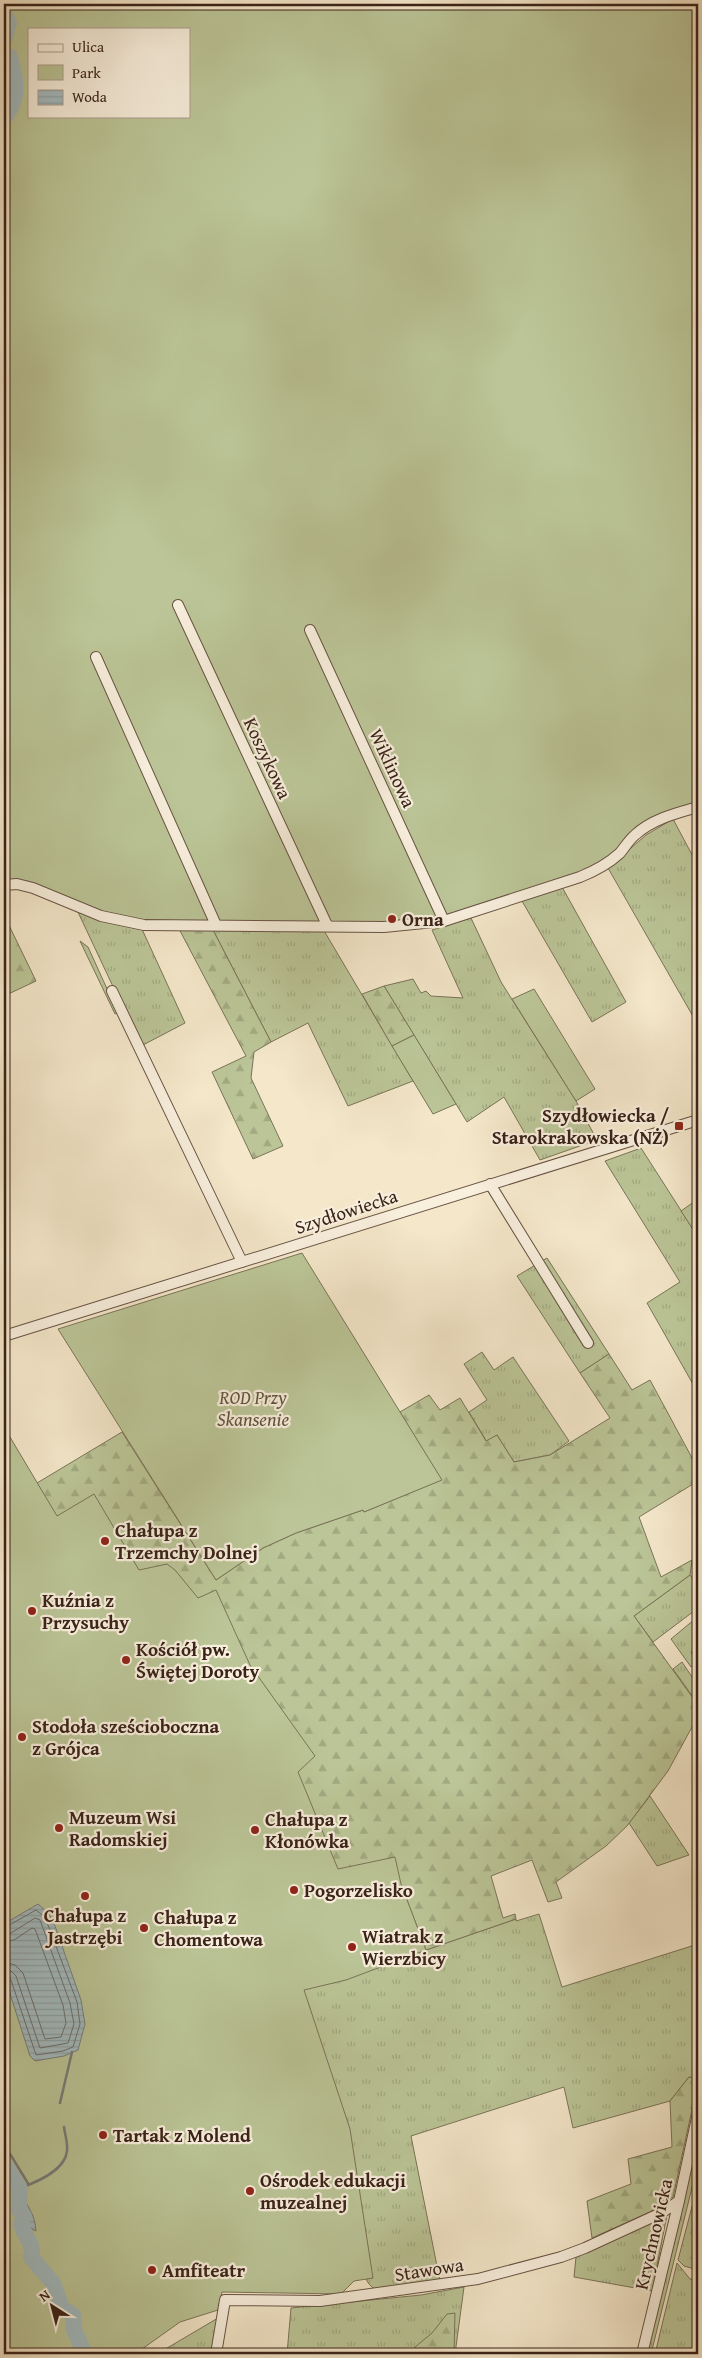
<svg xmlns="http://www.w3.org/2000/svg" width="702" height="2358" viewBox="0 0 702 2358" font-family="'Gentium Book Plus',serif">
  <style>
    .grass { fill: url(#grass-tufts); stroke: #7a7458 }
    .forest { fill: url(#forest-firs); stroke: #7a7458 }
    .green { fill: #bbc597; stroke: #7a7458; fill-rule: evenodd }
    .water { fill: url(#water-rules); stroke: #787e7e }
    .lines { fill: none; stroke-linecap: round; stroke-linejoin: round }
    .shore { stroke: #6e6f6d; stroke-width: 1 }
    .stream { stroke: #787e7e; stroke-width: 2.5 }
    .river { stroke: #a2bcc2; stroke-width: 16 }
    .minor-casing { stroke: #685344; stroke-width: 12 }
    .minor { stroke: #f8efdd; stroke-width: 10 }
    .poi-dot { fill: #8f2418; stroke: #f8efdd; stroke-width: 2 }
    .labels { text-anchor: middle; stroke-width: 4.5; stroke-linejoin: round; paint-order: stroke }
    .street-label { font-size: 19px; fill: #392218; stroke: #f8efdd }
    .poi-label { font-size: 19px; font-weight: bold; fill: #392218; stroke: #f8efdd; text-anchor: start }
    .park-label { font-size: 19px; font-style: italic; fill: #60533e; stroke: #f8efdd }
  </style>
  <defs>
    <pattern id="grass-tufts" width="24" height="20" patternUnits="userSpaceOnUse" patternTransform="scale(1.25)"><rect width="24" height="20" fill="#bbc597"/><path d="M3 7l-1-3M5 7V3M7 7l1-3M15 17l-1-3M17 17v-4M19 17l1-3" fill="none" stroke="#a2a981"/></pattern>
    <pattern id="forest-firs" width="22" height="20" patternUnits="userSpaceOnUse" patternTransform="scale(1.25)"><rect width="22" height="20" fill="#bbc597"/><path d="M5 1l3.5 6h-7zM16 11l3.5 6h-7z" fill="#a2a981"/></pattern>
    <pattern id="water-rules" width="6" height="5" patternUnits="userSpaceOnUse" patternTransform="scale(1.25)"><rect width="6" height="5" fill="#a2bcc2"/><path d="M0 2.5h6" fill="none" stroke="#8ca1a6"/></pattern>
  </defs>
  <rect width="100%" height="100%" fill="#f4e7ca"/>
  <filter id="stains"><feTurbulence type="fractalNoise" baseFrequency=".004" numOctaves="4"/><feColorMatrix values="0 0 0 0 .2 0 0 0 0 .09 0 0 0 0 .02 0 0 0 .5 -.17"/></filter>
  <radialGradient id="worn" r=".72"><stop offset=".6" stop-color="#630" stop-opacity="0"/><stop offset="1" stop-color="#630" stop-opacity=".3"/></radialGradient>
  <path class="grass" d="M673,819L698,866V1025L608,868L646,835Z
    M562,887L626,1002L592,1022L522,901Z
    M77,910L141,927L185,1023L141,1046Z
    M471,918L501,982L576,1101L597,1140L540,1160L504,1097L467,1122L384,986L413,979L421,993L426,991L431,996L463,998L432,930Z
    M323,929L413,1081L348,1106L308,1023L271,1042L213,930Z
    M80,941L88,947L118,1013L115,1014Z
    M641,1148L698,1237V1393L647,1303L680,1282L605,1161Z
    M547,1258L609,1354L580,1373L517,1276Z
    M482,1352L494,1370L513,1357L569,1441L550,1455L514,1462L497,1435L487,1442L469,1412L487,1400L464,1364Z
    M690,1575L698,1586V1608L653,1642L634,1616Z
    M695,1619L698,1624V1646L691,1652L697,1663L691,1667L671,1639Z
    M682,1662L698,1686V1704L673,1669Z
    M650,1796L689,1855L657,1866L629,1823Z
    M107,1885L426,1950L516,1919V1921L539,1914L562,1987L698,1944V2079L689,2077L670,2101L573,2128L564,2087L411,2136L440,2281L378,2290C372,2288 369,2285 366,2279L373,2278Z
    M698,2140V2163L651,2354H647Z
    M667,2215L652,2291L574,2277L576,2257Z
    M677,2263L690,2279L698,2281V2354H655Z
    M464,2287L455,2354H287L291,2308L421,2295Z
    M218,2318L212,2354H157Z"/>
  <path class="forest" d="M4,915L36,981L4,996Z
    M178,927L213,930L271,1042L254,1052L251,1078L283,1146L253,1159L212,1072L246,1056Z
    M384,986L414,1035L392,1046L362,994Z
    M609,1354L632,1390L650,1380L698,1469V1481L639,1517L661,1577L692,1560L690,1575L634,1616L698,1705V1716L668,1771L627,1826L606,1846L556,1882L562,1898L548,1902L532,1860L491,1876L503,1918L515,1914L516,1919L426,1950L405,1895L369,1919L4,1598L64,1532L37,1483L122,1432L216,1580L263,1548L296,1533L363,1510L364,1512L441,1480L400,1412L429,1395L440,1410L460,1398L486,1441L497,1435L514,1462L550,1455L610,1418L580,1373Z
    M689,2077L698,2079V2082L673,2197L650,2212L592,2238L587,2201L631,2184L628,2159L672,2147L670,2101Z
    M694,2199L698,2200V2270L684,2266L678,2260Z
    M455,2313L454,2354H411L415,2347L432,2333L447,2314Z"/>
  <path class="green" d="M4,4H698V803L624,843L597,867L456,914L386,923L139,921L103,913L27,881H4ZM29,29H189V116H29Z
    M534,989L595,1089L576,1101L512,999Z
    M414,1035L456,1104L433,1114L392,1046Z
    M698,1199V1237L681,1211Z
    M302,1253L442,1480L364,1512L363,1510L296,1533L263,1548L216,1580L58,1329Z
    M4,1427L57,1516L94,1494L139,1570L167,1564L175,1570L198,1598L216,1590L250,1665L315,1756L298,1772L338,1869L395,1857L401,1884L426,1950L346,1980L304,1990L350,2129L373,2278L354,2281L341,2294L222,2292L218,2310L180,2322L135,2354H4Z"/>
  <path class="water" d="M38,1904L49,1914L55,1926L81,2000L85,2024L78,2050L64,2056L35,2061L30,2056L4,1975V1924Z
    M13,2176L18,2183L23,2184L27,2190L23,2196C29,2210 35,2214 36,2231C21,2226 18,2207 16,2194C15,2189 11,2184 9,2179Z"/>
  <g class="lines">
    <path class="shore" d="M4,1928L36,1910L45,1917L77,2002L80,2024L73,2047L63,2051L36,2055L11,1980L4,1976
      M4,1934L11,1933L35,1918L40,1920L70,2003L74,2024L68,2043L40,2048L16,1976L11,1971L4,1970
      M4,1942L14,1940L32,1928L35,1929L63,2005L66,2023L61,2037L45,2039L23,1973L15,1965L4,1962"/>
    <path class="stream" d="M60,2103L72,2052
      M4,2147H5
      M10,2154L29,2185
      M23,2187C39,2181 65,2170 67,2151C68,2143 65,2135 64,2127"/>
    <path class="river" d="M4,14L9,23L4,40
      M4,53L10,57C17,83 20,96 4,119
      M4,2164L20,2189L19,2210L24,2216L21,2225C24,2235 36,2247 31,2257L53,2283L62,2308L73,2315L74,2330L85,2354"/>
    <defs>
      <path id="minor" d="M178,605L327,925
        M310,630L444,921
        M96,657L216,925
        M4,885L17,884L33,888L101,916L144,925L384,927L444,921L580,877C595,871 608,864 620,853C625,847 629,840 635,835C652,819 677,813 698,807
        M112,991L242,1262
        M490,1184L588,1343
        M4,1336L698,1120
        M216,2354L225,2300L320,2301L478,2279L561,2257L585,2248L661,2213L679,2201
        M642,2354L679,2201L698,2113"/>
    </defs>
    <use href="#minor" class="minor-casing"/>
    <use href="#minor" class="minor"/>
  </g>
  <g class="poi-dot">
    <circle cx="392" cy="919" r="5"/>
    <rect x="674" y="1121" width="10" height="10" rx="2.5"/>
    <circle cx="105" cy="1541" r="5"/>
    <circle cx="32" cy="1611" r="5"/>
    <circle cx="126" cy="1660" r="5"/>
    <circle cx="22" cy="1737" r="5"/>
    <circle cx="59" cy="1828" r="5"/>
    <circle cx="255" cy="1830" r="5"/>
    <circle cx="294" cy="1890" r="5"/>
    <circle cx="85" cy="1896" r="5"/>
    <circle cx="144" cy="1928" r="5"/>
    <circle cx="352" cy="1947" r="5"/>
    <circle cx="103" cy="2135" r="5"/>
    <circle cx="250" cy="2191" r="5"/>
    <circle cx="152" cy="2270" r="5"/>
  </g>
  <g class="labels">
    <g class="street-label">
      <text transform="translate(268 758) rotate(65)" y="7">Koszykowa</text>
      <text transform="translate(393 768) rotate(65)" y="7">Wiklinowa</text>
      <text transform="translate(346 1211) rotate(-18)" y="7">Szydłowiecka</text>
      <text transform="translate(653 2234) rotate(-77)" y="7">Krychnowicka</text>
      <text transform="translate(429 2269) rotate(-9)" y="7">Stawowa</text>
    </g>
    <g class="poi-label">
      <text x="402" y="926">Orna</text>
      <text x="669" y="1122" text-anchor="end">Szydłowiecka /<tspan x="669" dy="22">Starokrakowska (NŻ)</tspan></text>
      <text x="115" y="1537">Chałupa z<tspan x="115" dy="22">Trzemchy Dolnej</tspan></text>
      <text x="42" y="1607">Kuźnia z<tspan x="42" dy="22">Przysuchy</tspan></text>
      <text x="136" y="1656">Kościół pw.<tspan x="136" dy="22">Świętej Doroty</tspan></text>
      <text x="32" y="1733">Stodoła sześcioboczna<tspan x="32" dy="22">z Grójca</tspan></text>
      <text x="69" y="1824">Muzeum Wsi<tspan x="69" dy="22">Radomskiej</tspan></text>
      <text x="265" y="1826">Chałupa z<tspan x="265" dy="22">Kłonówka</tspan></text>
      <text x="304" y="1897">Pogorzelisko</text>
      <text x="85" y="1922" text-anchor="middle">Chałupa z<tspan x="85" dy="22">Jastrzębi</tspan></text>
      <text x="154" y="1924">Chałupa z<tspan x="154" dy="22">Chomentowa</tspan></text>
      <text x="362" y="1943">Wiatrak z<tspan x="362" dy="22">Wierzbicy</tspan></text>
      <text x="113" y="2142">Tartak z Molend</text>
      <text x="260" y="2187">Ośrodek edukacji<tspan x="260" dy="22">muzealnej</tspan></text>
      <text x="162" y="2277">Amfiteatr</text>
    </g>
    <g class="park-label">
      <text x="253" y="1404">ROD Przy<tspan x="253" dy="22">Skansenie</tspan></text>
    </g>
  </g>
  <rect width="702" height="2358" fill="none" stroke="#f4e7ca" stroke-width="20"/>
  <rect x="5" y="5" width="692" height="2348" fill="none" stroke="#392218" stroke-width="2.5"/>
  <rect x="10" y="10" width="682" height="2338" fill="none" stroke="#392218"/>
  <rect x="28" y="28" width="162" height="90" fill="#f8efdd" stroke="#ac9d8e"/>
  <rect x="38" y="44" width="25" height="8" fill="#f8efdd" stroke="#ac9d8e"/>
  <text x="72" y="52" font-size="15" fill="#392218">Ulica</text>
  <rect x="38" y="65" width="25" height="15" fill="#bbc597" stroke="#ac9d8e"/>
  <text x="72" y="78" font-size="15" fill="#392218">Park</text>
  <rect x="38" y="90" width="25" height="15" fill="url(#water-rules)" stroke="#ac9d8e"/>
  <text x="72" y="102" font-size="15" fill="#392218">Woda</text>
  <g transform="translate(52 2306) rotate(324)" stroke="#f8efdd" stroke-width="4" paint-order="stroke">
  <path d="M0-4L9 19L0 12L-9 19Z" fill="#392218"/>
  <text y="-8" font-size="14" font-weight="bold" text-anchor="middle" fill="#392218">N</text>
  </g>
  <rect width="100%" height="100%" filter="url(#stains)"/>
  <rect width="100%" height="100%" fill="url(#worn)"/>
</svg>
